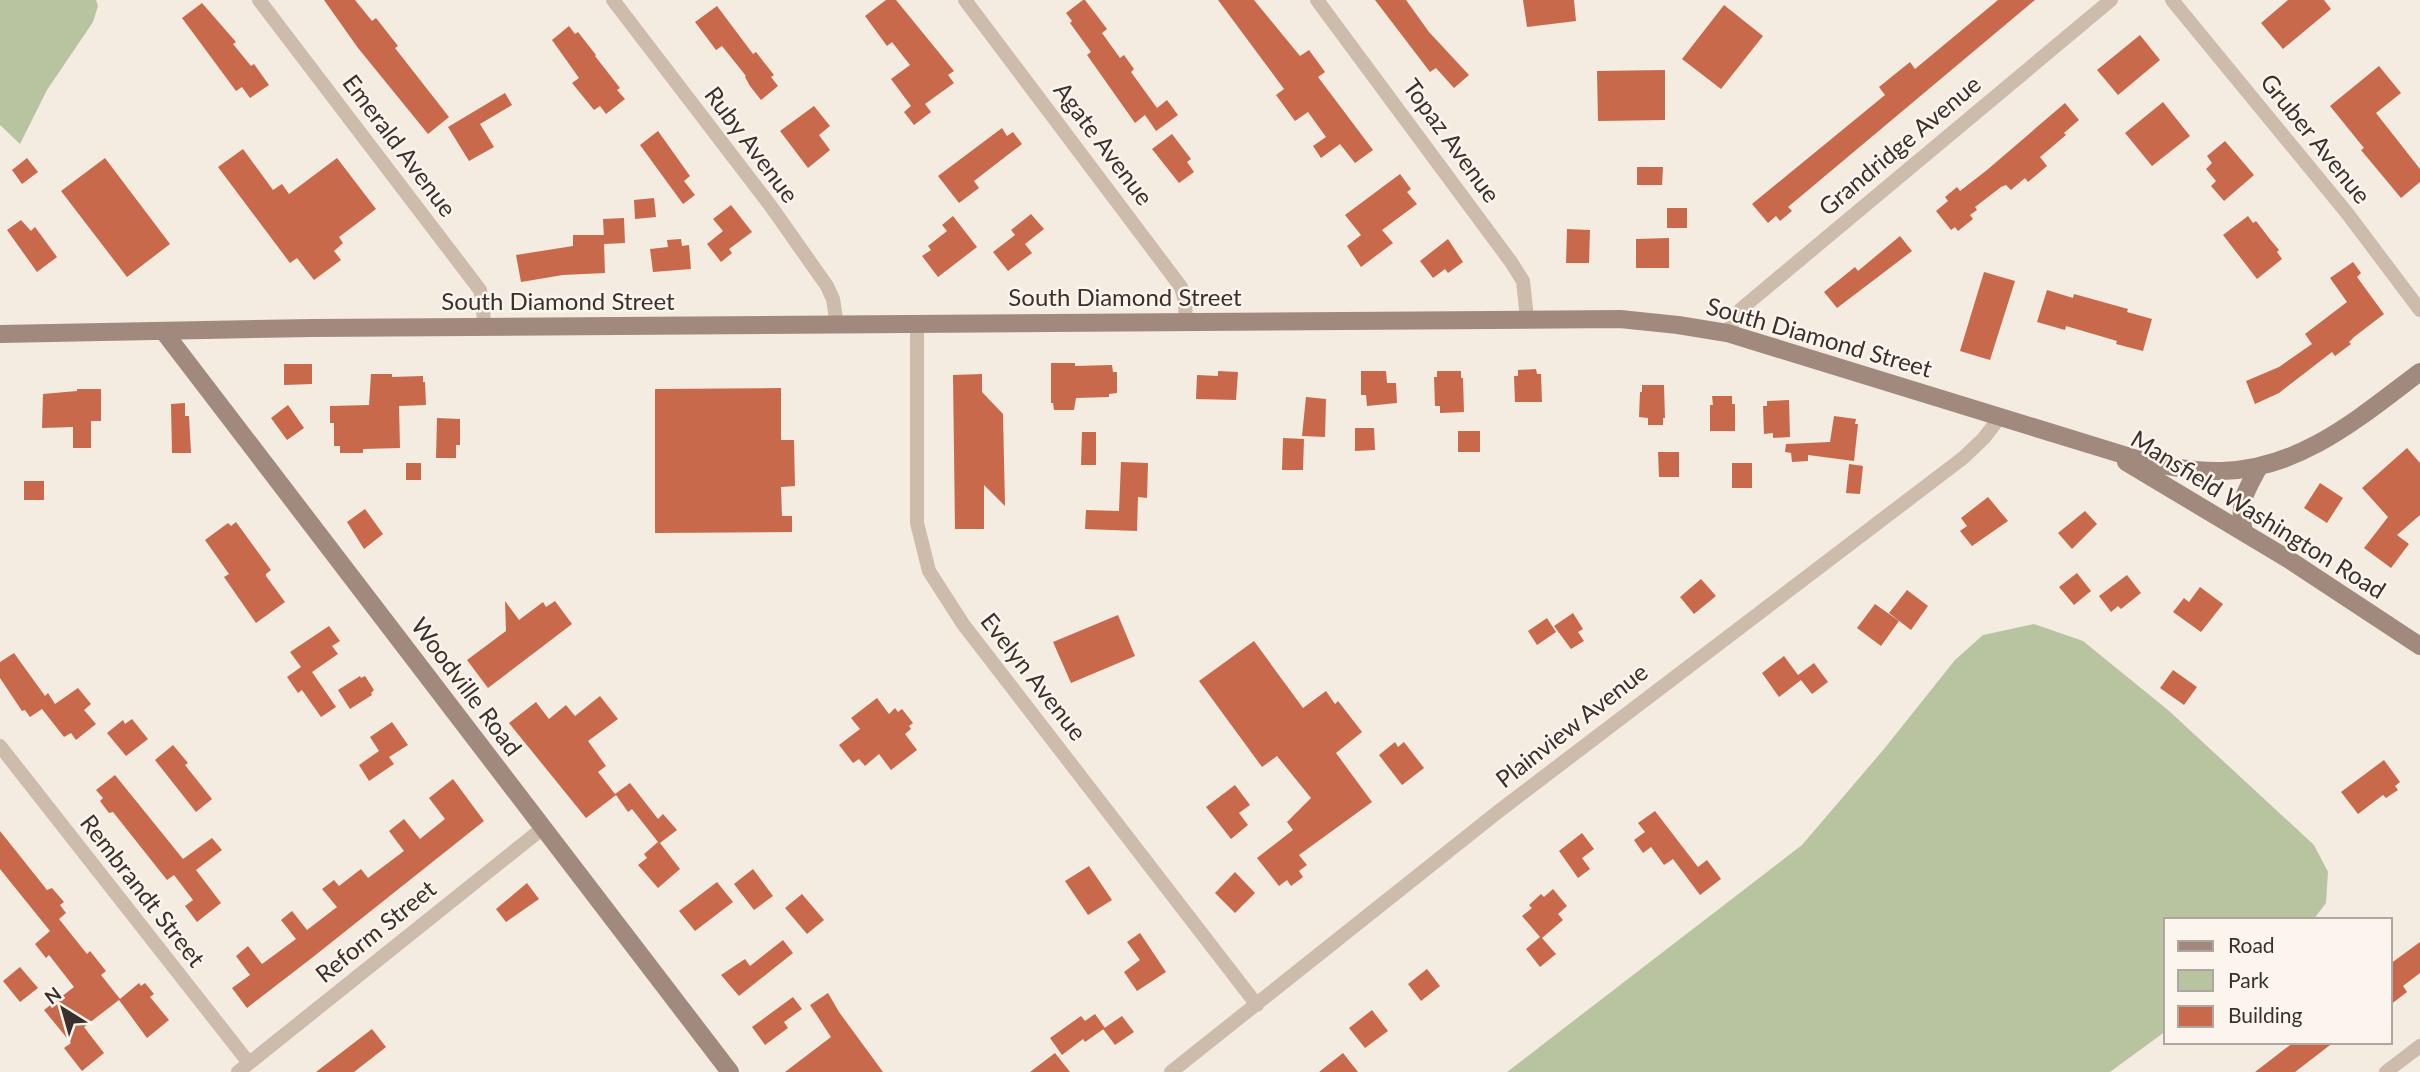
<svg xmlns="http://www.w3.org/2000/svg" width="2420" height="1072" viewBox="0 0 2420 1072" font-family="Lato,sans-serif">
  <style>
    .green { fill: #b8c4a0 }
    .building { fill: #c8694b }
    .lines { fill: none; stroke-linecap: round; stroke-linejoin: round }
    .street { stroke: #cdbbac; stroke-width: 14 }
    .secondary { stroke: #a18a7d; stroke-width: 18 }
    .labels { text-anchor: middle; stroke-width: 5; stroke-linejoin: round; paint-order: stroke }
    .street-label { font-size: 24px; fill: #3b302b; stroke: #fbf5ee }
  </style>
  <rect width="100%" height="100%" fill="#f4ebe1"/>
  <path class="green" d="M0,0H96L98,6L93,22L47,90L20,144L0,125Z
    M2034,624L2083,641L2168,710L2314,845L2328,872L2326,903L2313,920H2166V1031L2110,1072H1507L1802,845L1884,749L1955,660L1983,635Z"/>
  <path class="building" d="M324,0H355L372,21L376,18L398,46L395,48L449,117L428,134L358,48Z
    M886,0H896L954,71L948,75L954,83L925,104L931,112L914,125L904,112L911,106L891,79L910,65L892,42L887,46L865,16Z
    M1083,0H1085L1107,29L1102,33L1120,58L1124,55L1134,69L1131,72L1157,108L1167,100L1178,115L1156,131L1145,115L1135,123L1087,55L1091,52L1070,23L1072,21L1066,13Z
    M1218,0H1254L1300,56L1309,50L1325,72L1318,77L1373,150L1355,163L1340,144L1321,158L1313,146L1326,137L1308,112L1295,121L1276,95L1284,89Z
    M1375,0H1406L1429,32L1469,75L1454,88L1436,68L1430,72Z
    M1523,0H1574L1576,21L1527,27Z
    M1998,0H2035L1788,207L1792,211L1780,221L1776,216L1768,223L1752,204L1885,95L1879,87L1910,62L1915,69Z
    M2288,0H2324L2331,9L2283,49L2261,23Z
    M202,3L236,42L233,44L251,66L254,64L269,85L250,98L242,87L236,91L182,18Z
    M1724,5L1763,36L1721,89L1682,59Z
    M717,6L753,54L756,52L774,75L771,77L778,86L761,100L750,86L745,77L746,76L722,46L716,50L695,22Z
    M569,26L575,34L578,32L596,55L595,56L620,88L617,90L625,99L606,114L600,106L594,110L572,83L579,78L552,40Z
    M2140,35L2160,60L2118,95L2097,70Z
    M2379,66L2401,93L2376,113L2420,169V182L2401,198L2361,150L2364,148L2330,106Z
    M1665,70V120L1598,121L1597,71Z
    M505,93L512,105L480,124L494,147L469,161L448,127Z
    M2163,102L2190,136L2152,166L2125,133Z
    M2065,103L2079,120L2064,133L2066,135L2040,157L2047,166L2028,182L2025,178L2011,190L2006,185L2001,187L1975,207L1977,210L1970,215L1973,219L1958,231L1955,227L1951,230L1936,211L1948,201L1945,197L1957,187L1960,191L1987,170Z
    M814,106L830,126L819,135L830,150L808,168L780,131Z
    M1002,128L1007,136L1013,132L1022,144L974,181L979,188L959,203L938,176Z
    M658,131L690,176L684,181L695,195L683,204L640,145Z
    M1172,134L1191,159L1187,162L1194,172L1179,183L1152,149Z
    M2225,141L2254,175L2224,201L2211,186L2216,181L2206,169L2212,163L2207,156Z
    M243,149L273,190L282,184L289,194L337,158L376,209L339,237L343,243L334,251L341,260L314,280L297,258L290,263L218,167Z
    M27,158L38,172L22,184L12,170Z
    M105,158L170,244L127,277L61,191Z
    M1637,167H1663L1662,185H1637Z
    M1400,174L1411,189L1407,192L1417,204L1382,230L1393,243L1361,267L1347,246L1361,235L1345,215Z
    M654,198L656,217L635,219L634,200Z
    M731,205L752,232L729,249L732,253L721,262L707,244L723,231L713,219Z
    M1667,208H1687V228H1667Z
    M1031,214L1044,229L1025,244L1032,253L1008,271L993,252L1015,235L1011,230Z
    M953,216L977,247L938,277L922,256L931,250L928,246L947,231L942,225Z
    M2248,216L2253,223L2256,221L2269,238L2279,250L2277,252L2282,259L2257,279L2223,235Z
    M624,218L625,243L604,244L605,273L563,275L521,282L516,255L573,246V235H604V238L603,219Z
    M21,220L31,231L35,227L57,257L37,272L7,230Z
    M1567,229L1590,230L1589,263H1566Z
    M1900,236L1912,251L1837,308L1824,292L1855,267L1858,271Z
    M1669,238V268H1636V239Z
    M681,239L682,246L689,245L691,269L653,272L650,249L668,247L667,240Z
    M1448,239L1463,262L1448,273L1445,269L1433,278L1420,261Z
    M2353,262L2361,273L2357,277L2384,314L2354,337L2349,342L2351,344L2335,356L2332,352L2279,393L2255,404L2246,381L2279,367L2312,344L2305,334L2347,302L2330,278Z
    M1984,272L2015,281L1990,360L1960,351Z
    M2047,290L2073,298L2074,294L2128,309L2127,312L2152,319L2143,351L2116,344L2117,341L2066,326L2065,330L2037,322Z
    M1051,363H1075V366L1112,365L1113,372H1117V393L1109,394V397L1076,398L1074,410H1054L1053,403H1051Z
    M284,364H312V384L284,385Z
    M1536,369L1537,374H1541L1542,402H1515L1514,376H1518V370Z
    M1218,371L1238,372L1236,400L1196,399L1197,375L1218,376Z
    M1361,371H1386L1387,383H1396L1397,403L1367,406L1366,395H1361Z
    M1437,371H1461V378H1463L1464,412L1440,413V406H1435L1434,377H1437Z
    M371,374H392V377L423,376V382H425L426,405L399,406L400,448L363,449V453H340V446H334V423H330V406L369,405Z
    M982,374V392L1003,414L1005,506L984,485V529H955L953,375Z
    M1642,385H1664L1665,418H1663V425H1648V418L1639,417L1640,392H1642Z
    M781,388V440H794L795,486L781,487L782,516H792V532L655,533V389Z
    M77,389H101V421H91V448H73V427L42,428L43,394L77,391Z
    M1712,396H1732V404H1735V431H1710V405H1713Z
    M1306,397L1326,399L1325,437L1302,436Z
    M1789,400L1790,437L1773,438V433L1764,434L1763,406H1767V401Z
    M185,403V416H189L191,453H172L171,404Z
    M288,405L304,428L287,440L271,418Z
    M1834,416L1856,419L1855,424H1858L1854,461L1808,455V461L1792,462L1791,453L1785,452L1786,444L1830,442Z
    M437,418L460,419V445H456V458H436Z
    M1355,428H1374L1375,450L1355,451Z
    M1458,431H1480V452H1458Z
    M1082,432H1096V465H1081Z
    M1283,438L1304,439L1303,470H1282Z
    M2407,448L2420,463V515L2397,535L2409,544L2391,568L2364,548L2388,517L2362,488Z
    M1658,452H1679V477H1659Z
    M1121,462L1148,463L1147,498L1138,497L1137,531L1085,529L1086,510L1119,511Z
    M406,463H421V480H406Z
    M1732,463H1752V488H1732Z
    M1849,464L1863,466L1860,494L1846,493Z
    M24,481H44V500H24Z
    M2320,483L2343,498L2327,523L2304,508Z
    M1988,497L2008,521L1972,546L1960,531L1967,526L1961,518Z
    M365,509L383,534L364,549L347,522Z
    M2085,511L2097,524L2072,549L2058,533Z
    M236,522L271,570L266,574V576L285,602L256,623L224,577L229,574L205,540L228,523L231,526Z
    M2077,573L2091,591L2074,605L2059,587Z
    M2127,575L2141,593L2121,609L2118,606L2111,612L2099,596Z
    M1701,579L1716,596L1694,614L1680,597Z
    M2200,587L2223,604L2201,632L2173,612L2184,598L2189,602Z
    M1907,590L1928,606L1911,630L1889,613Z
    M505,601L519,620L543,602L546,607L555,601L572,624L488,688L467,660L506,631Z
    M1875,604L1899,621L1881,646L1857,628Z
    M1573,613L1583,629L1578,632L1584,641L1571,649L1554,626Z
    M1118,615L1135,656L1071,683L1053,642Z
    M1547,618L1556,632L1537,645L1528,631Z
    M329,626L340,641L332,646L338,654L312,672L336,707L321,717L302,690L298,693L287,677L301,667L290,652Z
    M1254,641L1303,708L1326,691L1335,704L1338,701L1362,732L1336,753L1372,802L1299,855L1307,865L1299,871L1303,877L1291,886L1287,880L1279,886L1257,858L1293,830L1287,822L1311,798L1277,756L1262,767L1199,681Z
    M14,653L45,696L48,693L55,704L78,688L91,704L84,710L96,724L76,740L71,733L64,737L42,709L30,717L25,710L22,711L0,678V662Z
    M1784,656L1798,675L1814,663L1828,682L1812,694L1801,680L1779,697L1762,673Z
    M2173,670L2197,687L2184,705L2160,688Z
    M360,676L361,678L365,676L374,690L371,693L372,695L350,709L338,690Z
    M600,696L618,719L588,741L606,766L598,772L615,794L630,783L658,819L663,814L677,830L660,843L680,869L658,888L638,865L647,858L644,854L658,842L632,809L628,812L616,795L586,818L509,723L536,702L549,719L566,705L575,716Z
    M877,698L889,714L895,708L898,712L902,709L913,723L909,726L911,729L905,734L917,750L891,770L879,754L865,766L859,759L853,763L839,745L860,729L851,718Z
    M132,719L148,739L126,756L107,733L123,720L125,724Z
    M392,722L408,745L389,757L394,764L369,781L359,765L379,751L370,737Z
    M1395,742L1398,747L1404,742L1424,768L1402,785L1379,755Z
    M173,745L188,763L185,765L212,799L196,812L155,760Z
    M2384,760L2400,782L2395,786L2398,790L2386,798L2383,795L2358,814L2341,792Z
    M115,775L183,859L212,838L222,850L196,870L221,903L197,922L185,906L193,900L174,875L167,880L113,812L109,813L100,801L103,798L96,790Z
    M453,779L484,821L313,957L247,1008L232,988L250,975L236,956L248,946L262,964L296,939L281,920L292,911L307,930L337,907L322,889L334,880L339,886L361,869L368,878L404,851L389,831L404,819L420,839L445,819L429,798Z
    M1235,785L1250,805L1239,813L1248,825L1231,839L1206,807Z
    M1655,811L1698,867L1707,860L1721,879L1700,895L1673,859L1664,865L1651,847L1643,853L1634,840L1645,832L1638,823Z
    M0,831L47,890L52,888L64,902L60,905L66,913L59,919L87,954L90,951L106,971L101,975L120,999L139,983L141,986L145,983L154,994L150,997L169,1020L147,1038L119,1000L84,1027L104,1053L82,1071L64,1048L71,1043L44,1010L74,987L49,955L46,958L35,944L50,931L0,869Z
    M1582,833L1594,849L1582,858L1590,869L1578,878L1559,851Z
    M1089,866L1112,900L1088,915L1065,881Z
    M753,869L773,896L754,910L734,884Z
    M1235,872L1255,893L1235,913L1215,893Z
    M717,882L733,902L695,931L679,911Z
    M527,883L539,899L506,922L496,909Z
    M1553,889L1567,906L1558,914L1563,920L1542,938L1556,954L1540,967L1526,949L1540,937L1522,916L1532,908L1529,905L1541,894L1544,897Z
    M802,894L824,920L807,934L785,908Z
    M1140,933L1166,972L1137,991L1124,972L1140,960L1127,942Z
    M783,940L793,953L739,996L721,975L745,959L750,966Z
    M2420,942V973L2403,986L2407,992L2390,1005V964Z
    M20,967L38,988L20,1002L3,981Z
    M1427,969L1440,986L1421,1001L1408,984Z
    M828,993L839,1012L883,1072H785L831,1037L810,1005Z
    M793,997L802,1009L784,1022L788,1028L765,1045L752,1027Z
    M1372,1010L1388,1031L1365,1048L1349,1028Z
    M1095,1014L1105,1028L1085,1042L1083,1039L1062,1055L1050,1038L1081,1016L1085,1021Z
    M1122,1016L1134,1032L1115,1045L1103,1029Z
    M372,1029L386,1047L354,1072H316Z
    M2294,1042H2334L2295,1072H2255Z
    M1055,1053L1070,1072H1030Z
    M1343,1053L1358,1072H1319Z"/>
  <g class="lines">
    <path class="street" d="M259,0L480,290L483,303L484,328
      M613,0L770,205L827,286L833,299L837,325
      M965,0L1181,287L1185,301L1186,323
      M1317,0L1511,262L1523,281L1527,318
      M2172,0L2347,213L2420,310
      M917,324V523L929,571L963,624L1257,1005
      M1727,333L1741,309L2111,0
      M0,746L249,1063
      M238,1072L543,828
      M1171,1072L1499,811L1963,458L1984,438L2000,417
      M2386,1072L2420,1046"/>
    <path class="secondary" d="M164,332L730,1072
      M0,334L312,328L1620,319L1678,325L1727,333L2137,459C2165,466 2193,472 2222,471C2301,469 2360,417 2420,372
      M2126,462L2288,559L2420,646
      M2244,532C2237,504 2246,490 2259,467"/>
  </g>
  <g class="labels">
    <g class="street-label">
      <text transform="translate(2315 139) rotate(51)" y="8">Gruber Avenue</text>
      <text transform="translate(1451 141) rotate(54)" y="8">Topaz Avenue</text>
      <text transform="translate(1103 144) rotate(53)" y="8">Agate Avenue</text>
      <text transform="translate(751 145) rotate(53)" y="8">Ruby Avenue</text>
      <text transform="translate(399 146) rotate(53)" y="8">Emerald Avenue</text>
      <text transform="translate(1900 146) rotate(-40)" y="8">Grandridge Avenue</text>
      <text x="1125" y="306">South Diamond Street</text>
      <text x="558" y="310">South Diamond Street</text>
      <text transform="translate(1819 338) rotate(16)" y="8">South Diamond Street</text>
      <text transform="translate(2258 515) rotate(32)" y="8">Mansfield Washington Road</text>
      <text transform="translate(1033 677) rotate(52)" y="8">Evelyn Avenue</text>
      <text transform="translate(466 687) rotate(53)" y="8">Woodville Road</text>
      <text transform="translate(1572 726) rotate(-38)" y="8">Plainview Avenue</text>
      <text transform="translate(142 891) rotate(52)" y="8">Rembrandt Street</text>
      <text transform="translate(376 932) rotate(-39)" y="8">Reform Street</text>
    </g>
  </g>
  <rect x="2164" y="918" width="228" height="126" fill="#fbf5ee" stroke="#aea6a0" stroke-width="2"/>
  <rect x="2178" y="941" width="35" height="10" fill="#a18a7d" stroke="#aea6a0" stroke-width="2"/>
  <text x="2228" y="953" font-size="21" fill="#3b302b">Road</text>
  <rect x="2178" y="970" width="35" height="21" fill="#b8c4a0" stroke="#aea6a0" stroke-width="2"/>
  <text x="2228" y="988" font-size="21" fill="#3b302b">Park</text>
  <rect x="2178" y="1006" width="35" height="21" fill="#c8694b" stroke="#aea6a0" stroke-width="2"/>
  <text x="2228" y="1023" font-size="21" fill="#3b302b">Building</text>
  <g transform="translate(63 1009) rotate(323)" stroke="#fbf5ee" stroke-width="5" paint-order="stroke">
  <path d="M0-5L12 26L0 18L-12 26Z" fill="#3b302b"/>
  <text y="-10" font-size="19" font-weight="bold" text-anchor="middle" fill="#3b302b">N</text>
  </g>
</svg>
